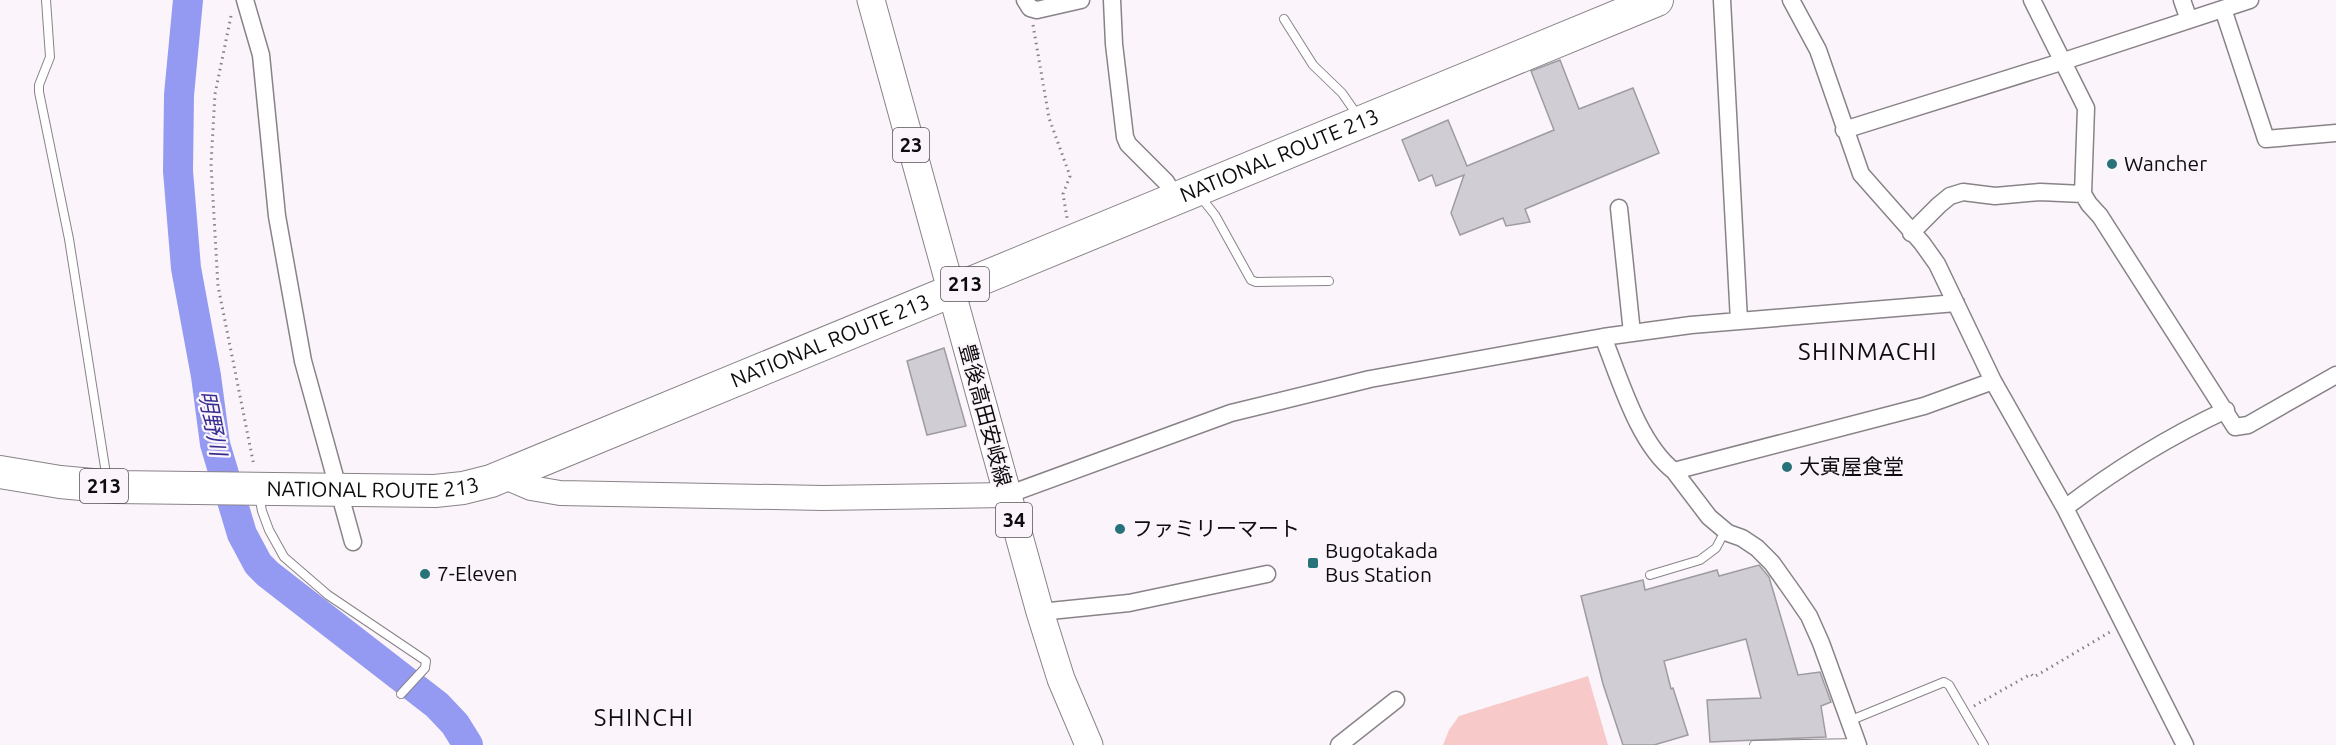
<svg xmlns="http://www.w3.org/2000/svg" width="2336" height="745" viewBox="0 0 2336 745" font-family="Ubuntu,'Noto Sans JP',sans-serif">
  <style>
    .green { fill: #f7c9c8 }
    .lines { fill: none; stroke-linecap: round; stroke-linejoin: round }
    .river { stroke: #949af2; stroke-width: 30 }
    .building { fill: #d0cdd4; stroke: #9e9ba2; stroke-width: 1.5 }
    .lane-casing { stroke: #898388; stroke-width: 10 }
    .street-casing { stroke: #898388; stroke-width: 19 }
    .secondary-casing { stroke: #898388; stroke-width: 26 }
    .primary-casing { stroke: #898388; stroke-width: 29 }
    .highway-casing { stroke: #898388; stroke-width: 34 }
    .path { stroke: #858185; stroke-width: 3; stroke-dasharray: 1.5 4.5; stroke-linecap: butt }
    .lane { stroke: #fff; stroke-width: 8 }
    .street { stroke: #fff; stroke-width: 16 }
    .secondary { stroke: #fff; stroke-width: 24 }
    .primary { stroke: #fff; stroke-width: 27 }
    .highway { stroke: #fff; stroke-width: 32 }
    .poi-dot { fill: #28727a; stroke: #fbf5fb; stroke-width: 2 }
    .labels { text-anchor: middle; stroke-width: 4.5; stroke-linejoin: round; paint-order: stroke }
    .shield { fill: #fbf5fb; stroke: #555255; stroke-width: 1.5 }
    .shield-label { font-size: 20px; font-weight: bold; fill: #0e0c0e }
    .street-label { font-size: 21px; fill: #0e0c0e; stroke: #fbf5fb }
    .poi-label { font-size: 21px; fill: #0e0c0e; stroke: #fbf5fb; text-anchor: start }
    .water-label { font-size: 22px; font-style: italic; fill: #362d90; stroke: #fbf5fb }
    .quarter-label { font-size: 24px; letter-spacing: 1.5px; fill: #0e0c0e; stroke: #fbf5fb }
  </style>
  <rect width="100%" height="100%" fill="#fbf5fb"/>
  <path class="green" d="M1588,676L1608,745H1443L1449,730L1459,716Z"/>
  <g class="lines">
    <path class="river" d="M188,0L179,95L178,171L186,268L206,376L215,444L242,534L258,564L268,574L437,705L455,724L468,745"/>
  </g>
  <path class="building" d="M1560,60L1579,109L1633,88L1659,153L1525,209L1530,222L1506,226L1503,218L1460,235L1451,213L1464,175L1436,186L1432,175L1419,181L1402,140L1448,120L1467,166L1554,130L1531,71Z
    M944,348L966,426L927,435L907,361Z
    M1759,565L1769,577L1798,675L1820,672L1831,702L1821,706L1826,737L1710,742L1707,700L1761,698L1746,639L1664,661L1671,689L1673,688L1688,735L1654,745H1623L1603,684L1581,596L1643,580L1645,590L1717,570L1719,576Z"/>
  <g class="lines">
    <defs>
      <path id="lane" d="M46,0L50,57L39,85V92L69,239L107,480
        M1284,19L1313,65L1342,93L1358,116
        M1199,195L1215,215L1251,280L1256,282L1329,281
        M259,495L262,511L269,530L284,557L328,595L426,661L425,668L401,694
        M1650,575L1700,560L1716,548L1725,531
        M1849,721L1944,682L1949,685L1984,745
        M1754,745L1858,743"/>
      <path id="street" d="M245,0L261,55L277,216L303,361L353,542
        M1025,0L1030,8L1037,10L1081,0
        M1112,0L1114,44L1125,137L1128,144L1166,182L1176,198
        M1722,0L1739,321
        M1791,0L1818,50L1861,174L1922,243L1937,264L1993,381L2065,508L2185,745
        M2032,0L2086,108L2083,194L2089,204L2100,216L2235,427L2248,425L2336,375
        M2182,0L2189,20
        M2223,9L2266,139L2336,133
        M1844,130L2061,62L2250,0
        M1619,208L1632,333
        M1911,233L1939,205L1950,196L1963,192L1995,196L2040,192L2083,194
        M1603,337C1620,379 1638,443 1674,471L1924,406L1993,381
        M1674,471L1709,517L1728,533L1742,538L1757,548L1772,563L1794,594L1809,616L1821,643L1858,745
        M1007,495L1231,413L1370,379L1603,337L1691,325L1956,303
        M2065,508C2116,469 2168,437 2226,410
        M1040,612L1129,603L1267,574
        M1339,745L1396,700"/>
      <path id="secondary" d="M503,476L531,488L560,493L823,498L1007,495"/>
      <path id="primary" d="M871,0L1040,612L1061,679L1089,745"/>
      <g id="highway">
        <path id="s1" d="M0,472L60,482L114,487L435,491L463,488L491,481L1657,0"/>
      </g>
    </defs>
    <use href="#lane" class="lane-casing"/>
    <use href="#street" class="street-casing"/>
    <use href="#secondary" class="secondary-casing"/>
    <use href="#primary" class="primary-casing"/>
    <use href="#highway" class="highway-casing"/>
    <path class="path" d="M231,16L215,94L211,164L218,286L254,466
      M1033,25L1049,118L1070,176L1063,194L1067,218
      M1974,706L2031,674L2034,677L2110,632"/>
    <use href="#lane" class="lane"/>
    <use href="#street" class="street"/>
    <use href="#secondary" class="secondary"/>
    <use href="#primary" class="primary"/>
    <use href="#highway" class="highway"/>
  </g>
  <g class="poi-dot">
    <circle cx="2112" cy="164" r="6"/>
    <circle cx="1787" cy="467" r="6"/>
    <circle cx="1120" cy="529" r="6"/>
    <rect x="1307" y="557" width="12" height="12" rx="3"/>
    <circle cx="425" cy="574" r="6"/>
  </g>
  <g class="labels">
    <g class="shield">
      <rect x="893" y="128" width="36" height="34" rx="4.5"/>
      <rect x="941" y="267" width="48" height="34" rx="4.5"/>
      <rect x="80" y="469" width="48" height="34" rx="4.5"/>
      <rect x="996" y="503" width="36" height="34" rx="4.5"/>
    </g>
    <g class="shield-label">
      <text x="911" y="152">23</text>
      <text x="965" y="291">213</text>
      <text x="104" y="493">213</text>
      <text x="1014" y="527">34</text>
    </g>
    <g class="street-label">
      <text dy="7" stroke="none"><textPath href="#s1" startOffset="1346">NATIONAL ROUTE 213</textPath></text>
      <text dy="7" stroke="none"><textPath href="#s1" startOffset="860">NATIONAL ROUTE 213</textPath></text>
      <text transform="translate(985 415) rotate(75)" y="7">豊後高田安岐線</text>
      <text dy="7" stroke="none"><textPath href="#s1" startOffset="374">NATIONAL ROUTE 213</textPath></text>
    </g>
    <g class="poi-label">
      <text x="2124" y="171">Wancher</text>
      <text x="1799" y="474">大寅屋食堂</text>
      <text x="1132" y="536">ファミリーマート</text>
      <text x="1325" y="558">Bugotakada<tspan x="1325" dy="24">Bus Station</tspan></text>
      <text x="437" y="581">7-Eleven</text>
    </g>
    <g class="water-label">
      <text transform="translate(213 423) rotate(79)" y="8">明野川</text>
    </g>
    <g class="quarter-label">
      <text x="1868" y="360">SHINMACHI</text>
      <text x="644" y="726">SHINCHI</text>
    </g>
  </g>
</svg>
